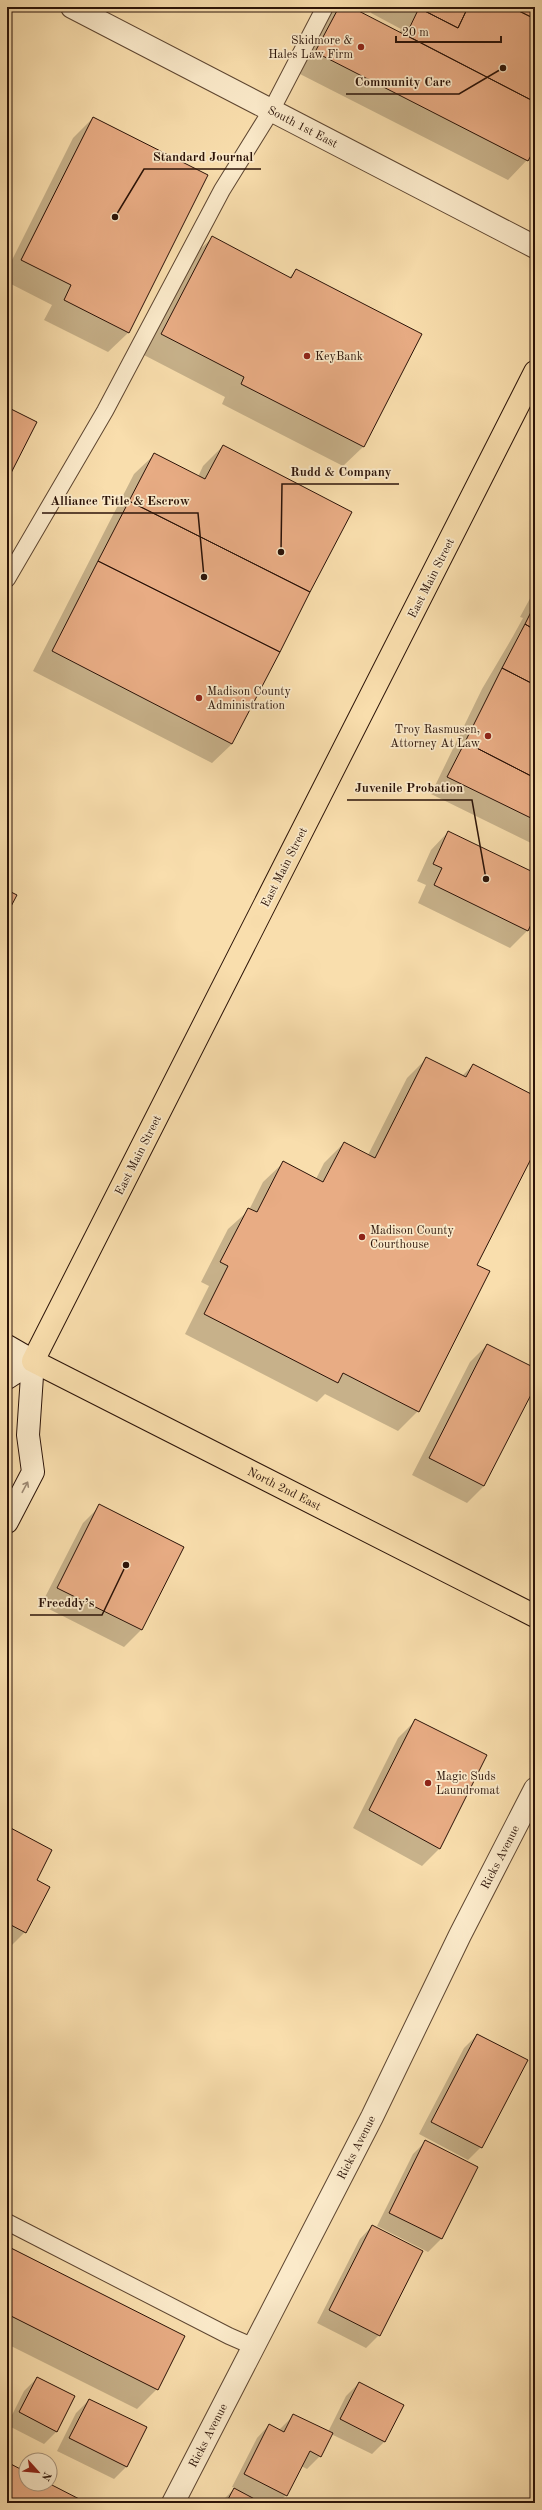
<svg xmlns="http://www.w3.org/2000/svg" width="542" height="2510" viewBox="0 0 542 2510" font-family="'Old Standard TT',serif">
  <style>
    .shadow { fill: #0003 }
    .building { fill: #e8ac84; stroke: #2b1308 }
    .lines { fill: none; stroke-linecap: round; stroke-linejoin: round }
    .lane-casing { stroke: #5e4631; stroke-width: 18 }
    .street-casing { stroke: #5e4631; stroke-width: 24 }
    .secondary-casing { stroke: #2b1308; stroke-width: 24 }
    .primary-casing { stroke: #2b1308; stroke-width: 24 }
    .lane { stroke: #fbeaca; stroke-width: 16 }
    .street { stroke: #fbeaca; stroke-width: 22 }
    .secondary { stroke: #fbeaca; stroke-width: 22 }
    .primary { stroke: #f9dead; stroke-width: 22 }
    .oneway { stroke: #9d8973 }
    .poi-dot { fill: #8f2418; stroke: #fbeaca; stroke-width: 1.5 }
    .labels { text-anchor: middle; stroke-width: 3.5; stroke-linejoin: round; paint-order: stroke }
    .poi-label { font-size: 12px; fill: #2b1308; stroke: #fbeaca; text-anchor: start }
    .street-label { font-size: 12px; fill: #2b1308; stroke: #fbeaca }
    .leader { fill: none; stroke: #2b1308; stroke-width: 1.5 }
    .callout-dot { fill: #2b1308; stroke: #fbeaca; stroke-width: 1.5 }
    .callout-label { font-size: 13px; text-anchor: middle; font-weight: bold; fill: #2b1308; stroke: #fbeaca; stroke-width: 3.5; stroke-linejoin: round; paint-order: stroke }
  </style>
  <rect width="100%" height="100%" fill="#f9dead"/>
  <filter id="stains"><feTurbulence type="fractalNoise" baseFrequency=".005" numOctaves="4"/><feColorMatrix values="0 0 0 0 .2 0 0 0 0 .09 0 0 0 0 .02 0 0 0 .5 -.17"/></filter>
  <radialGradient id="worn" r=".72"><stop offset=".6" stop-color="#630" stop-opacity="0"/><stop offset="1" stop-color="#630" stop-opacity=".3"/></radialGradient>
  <path class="shadow" d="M338,7H349L399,33L401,29L371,13L374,7H535V145L527,160L508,180L296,72L322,23Z
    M93,118L128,333L108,352L44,320L52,305L7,282V270L73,138Z
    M212,238L289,278L296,270L363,447L343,466L222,404L225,397L142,354L192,257Z
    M223,446L232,744L212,763L33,671L134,474L154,455L198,477L203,466Z
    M535,589V845L431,794L482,689L512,638L523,618L520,617Z
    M448,832L535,875V913L527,931L510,948L418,903L426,885L417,881L431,850Z
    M427,1058L462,1076L473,1065L535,1097V1149L476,1265L418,1411L398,1431L325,1394L317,1402L185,1334L209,1286L201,1282L228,1229L249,1210L263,1182L283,1163L316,1179L324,1163L344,1143L368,1155L407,1078Z
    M487,1345L535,1370V1385L484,1486L467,1503L412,1475L470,1362Z
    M100,1506L183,1547L141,1630L124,1647L41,1605L83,1523Z
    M415,1721L485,1756L439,1849L422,1866L353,1828L398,1738Z
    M7,1828L35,1881L25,1932L7,1950Z
    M477,2035L481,2147L468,2160L419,2134L464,2048Z
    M426,2141L477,2167L441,2239L428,2252L377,2226L413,2154Z
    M372,2226L422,2252L379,2335L366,2348L317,2323L360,2239Z
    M7,2247L184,2336L157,2389L137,2409L7,2344Z
    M37,2378L57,2431L44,2444L7,2425L24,2391Z
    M359,2383L384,2442L372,2454L331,2434L320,2456L307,2469L301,2466L286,2495L278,2503H220L235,2488L232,2487L257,2438L269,2425L279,2430L294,2415L328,2432L346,2396Z
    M89,2400L127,2466L114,2479L57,2451L76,2413Z"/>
  <path class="building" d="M339,7H351L535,102V148L528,161L315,52Z
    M417,7H468L458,28Z
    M468,7H511L535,19V102L406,35L419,8L458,28Z
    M511,7H535V19Z
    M93,117L208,175L129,333L64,300L71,285L21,260Z
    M212,236L291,278L296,269L422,334L364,447L241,384L244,377L161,334Z
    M7,407L37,422L10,475L7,474Z
    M223,445L352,512L310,592L129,501L154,453L205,479Z
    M129,501L310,592L280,652L98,561Z
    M98,561L280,652L232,744L52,651Z
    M535,604V630L525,624Z
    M525,624L535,630V685L502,668Z
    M502,668L535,685V778L465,742Z
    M465,742L535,778V820L447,777Z
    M448,831L535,873V916L528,931L434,885L442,868L433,864Z
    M7,890L17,895L7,914Z
    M426,1057L466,1077L473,1064L535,1096V1151L477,1265L490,1271L419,1412L343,1373L338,1383L204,1314L228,1266L220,1262L248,1208L257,1212L283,1161L323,1182L344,1142L375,1158Z
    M487,1344L535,1368V1387L484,1486L429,1458Z
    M99,1504L184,1547L142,1630L57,1588Z
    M415,1719L487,1755L440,1849L369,1810Z
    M7,1826L52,1850L37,1880L50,1887L26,1933L9,1924L7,1928Z
    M477,2034L528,2060L482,2148L431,2122Z
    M425,2140L478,2167L442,2239L389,2213Z
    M372,2225L423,2251L380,2336L329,2310Z
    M7,2246L185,2336L158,2390L7,2314Z
    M37,2377L75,2396L57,2432L19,2412Z
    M359,2382L404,2405L385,2442L340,2419Z
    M89,2399L147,2427L127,2467L69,2438Z
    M293,2414L333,2433L321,2457L310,2451L287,2496L244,2474L269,2424L284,2432Z
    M7,2462L26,2472V2484H50L87,2503H7Z
    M234,2488L262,2503H226Z"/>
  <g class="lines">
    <defs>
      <path id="lane" d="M7,579L105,411L222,190L271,111L325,7
        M7,2222L229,2336L252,2346"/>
      <g id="street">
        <path id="s1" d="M72,7L535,247"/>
        <path id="s2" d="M173,2503L372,2117L460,1935L535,1789"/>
      </g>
      <path id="secondary" d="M7,1346L33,1361
        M7,1378L33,1361
        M7,1522L33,1472L28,1435L33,1361"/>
      <g id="primary">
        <path id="s3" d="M535,372L33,1361L535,1616"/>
      </g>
    </defs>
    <use href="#lane" class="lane-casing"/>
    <use href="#street" class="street-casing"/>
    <use href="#secondary" class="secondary-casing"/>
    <use href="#primary" class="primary-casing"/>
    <use href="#lane" class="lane"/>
    <use href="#street" class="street"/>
    <use href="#secondary" class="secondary"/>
    <use href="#primary" class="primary"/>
  </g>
  <defs><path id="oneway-shaft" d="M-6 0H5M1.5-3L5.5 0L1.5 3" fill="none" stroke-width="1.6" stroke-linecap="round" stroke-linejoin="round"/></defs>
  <use class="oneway" href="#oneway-shaft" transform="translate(25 1487) rotate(-62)"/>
  <g class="poi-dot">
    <circle cx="361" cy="47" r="4"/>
    <circle cx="307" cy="356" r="4"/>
    <circle cx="199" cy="698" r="4"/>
    <circle cx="488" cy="736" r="4"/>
    <circle cx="362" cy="1237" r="4"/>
    <circle cx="428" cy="1783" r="4"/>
  </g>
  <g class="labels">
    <g class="poi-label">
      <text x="353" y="44" text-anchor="end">Skidmore &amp;<tspan x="353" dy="14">Hales Law Firm</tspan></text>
      <text x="315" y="360">KeyBank</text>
      <text x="207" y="695">Madison County<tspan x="207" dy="14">Administration</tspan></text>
      <text x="480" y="733" text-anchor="end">Troy Rasmusen,<tspan x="480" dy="14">Attorney At Law</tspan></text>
      <text x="370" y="1234">Madison County<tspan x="370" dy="14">Courthouse</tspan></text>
      <text x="436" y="1780">Magic Suds<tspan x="436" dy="14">Laundromat</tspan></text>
    </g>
    <g class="street-label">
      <text dy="4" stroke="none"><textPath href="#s1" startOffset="260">South 1st East</textPath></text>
      <text transform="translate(431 578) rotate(-63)" y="4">East Main Street</text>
      <text transform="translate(284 867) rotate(-63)" y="4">East Main Street</text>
      <text transform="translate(138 1155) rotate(-63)" y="4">East Main Street</text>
      <text dy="4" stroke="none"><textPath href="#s3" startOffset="1391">North 2nd East</textPath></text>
      <text dy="4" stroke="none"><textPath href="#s2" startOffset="724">Ricks Avenue</textPath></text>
      <text dy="4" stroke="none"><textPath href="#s2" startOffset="400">Ricks Avenue</textPath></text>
      <text dy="4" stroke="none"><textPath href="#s2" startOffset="76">Ricks Avenue</textPath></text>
    </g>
  </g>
  <path class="leader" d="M503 68L459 94H346M115 217L144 169H261M281 552L282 484H399M204 577L198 513H42M486 879L472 800H347M126 1565L102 1615H30"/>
  <g class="callout-dot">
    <circle cx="503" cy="68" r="4"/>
    <circle cx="115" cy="217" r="4"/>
    <circle cx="281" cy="552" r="4"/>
    <circle cx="204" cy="577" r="4"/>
    <circle cx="486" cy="879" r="4"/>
    <circle cx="126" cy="1565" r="4"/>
  </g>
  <g class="callout-label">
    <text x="403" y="86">Community Care</text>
    <text x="203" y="161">Standard Journal</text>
    <text x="341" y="476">Rudd &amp; Company</text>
    <text x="120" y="505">Alliance Title &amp; Escrow</text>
    <text x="409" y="792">Juvenile Probation</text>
    <text x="66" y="1607">Freeddy’s</text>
  </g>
  <rect width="542" height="2510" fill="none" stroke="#f9dead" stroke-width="24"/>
  <rect x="8" y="8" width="526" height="2494" fill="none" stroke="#2b1308" stroke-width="2"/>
  <rect x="12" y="12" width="518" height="2486" fill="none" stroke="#2b1308"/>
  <g transform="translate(38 2472) rotate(117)"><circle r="19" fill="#fbeaca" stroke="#a8947c"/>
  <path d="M0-3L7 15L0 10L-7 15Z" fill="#8f2418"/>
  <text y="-6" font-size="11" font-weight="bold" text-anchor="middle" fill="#2b1308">N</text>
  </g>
  <path d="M396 36v6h105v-6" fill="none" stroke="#2b1308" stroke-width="2"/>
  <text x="402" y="36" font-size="12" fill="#2b1308" stroke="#fbeaca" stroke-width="3" paint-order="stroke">20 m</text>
  <rect width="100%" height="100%" filter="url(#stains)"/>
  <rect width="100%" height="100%" fill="url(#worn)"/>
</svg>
